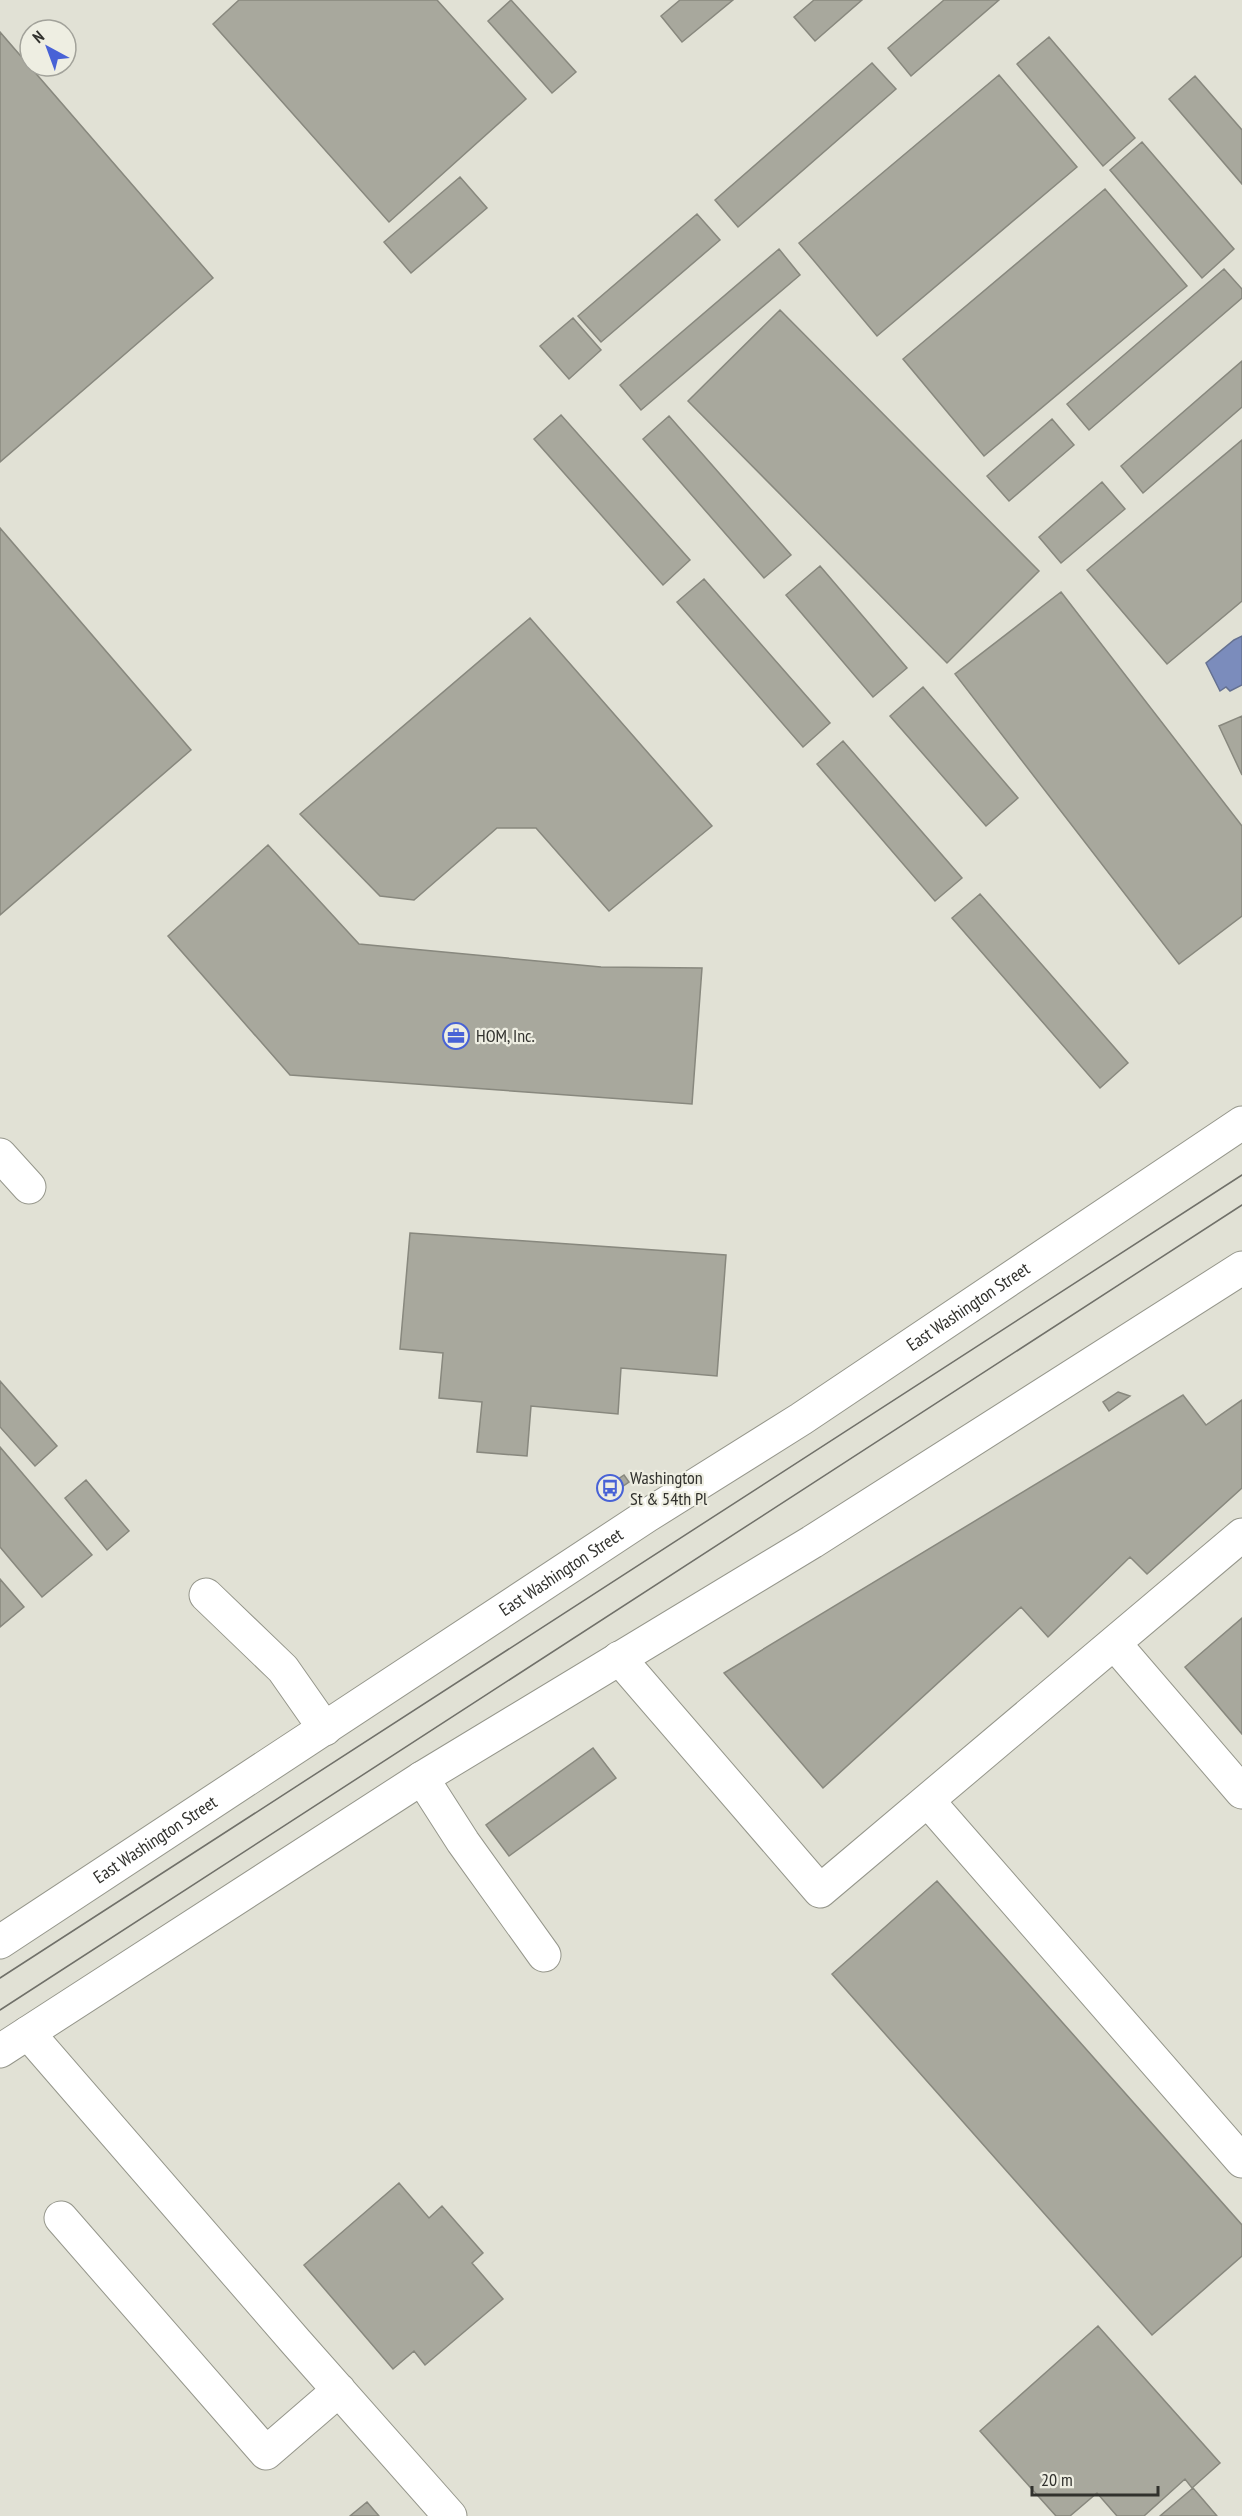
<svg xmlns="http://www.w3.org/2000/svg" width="1242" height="2516" viewBox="0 0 1242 2516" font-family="'PT Sans Narrow',sans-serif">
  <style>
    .water { fill: #7b8cbc; stroke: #657191; stroke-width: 1.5 }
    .building { fill: #a8a89d; stroke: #88887e; stroke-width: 1.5 }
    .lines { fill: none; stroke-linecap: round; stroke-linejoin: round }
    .minor-casing { stroke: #95968b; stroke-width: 35 }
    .major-casing { stroke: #95968b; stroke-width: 35 }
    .minor { stroke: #fff; stroke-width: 33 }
    .major { stroke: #fff; stroke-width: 33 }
    .tram { stroke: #707069; stroke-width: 1.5 }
    .labels { text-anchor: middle; stroke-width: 4.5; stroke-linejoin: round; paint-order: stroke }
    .poi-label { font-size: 18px; fill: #31312d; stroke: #eeeee2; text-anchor: start }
    .street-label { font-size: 18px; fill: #31312d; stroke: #eeeee2 }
  </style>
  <rect width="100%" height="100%" fill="#e1e1d5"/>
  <path class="water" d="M1242,636V685L1230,691L1226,687L1220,691L1206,663L1234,640Z"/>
  <path class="building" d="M239,0H437L526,99L389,222L213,24Z
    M511,0L576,72L552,93L488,21Z
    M680,0H733L682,42L661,16Z
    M814,0H862L815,41L794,17Z
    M944,0H999L911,76L888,48Z
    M0,32L213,278L0,462Z
    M1049,37L1135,138L1103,166L1017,64Z
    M872,63L896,89L738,227L715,200Z
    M999,75L1077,167L877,336L799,243Z
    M1195,76L1242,130V184L1169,99Z
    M1142,142L1234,249L1202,278L1110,170Z
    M460,177L487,208L411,273L384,242Z
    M1105,189L1187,286L984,456L903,359Z
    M697,214L720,240L601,342L578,316Z
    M779,249L800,275L641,410L620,385Z
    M1224,269L1242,289V298L1089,430L1067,404Z
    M780,310L1039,571L947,663L688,401Z
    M573,318L601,350L569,379L540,346Z
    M1242,361V407L1143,493L1121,466Z
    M561,415L690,560L663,585L534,439Z
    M669,416L791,555L764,578L643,439Z
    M1052,419L1074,445L1009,501L987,476Z
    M1242,440V601L1167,664L1087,570Z
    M1102,482L1125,509L1061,563L1039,537Z
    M0,528L191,750L0,915Z
    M820,566L907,668L873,697L786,595Z
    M704,579L830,723L803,747L677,602Z
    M1061,592L1242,826V916L1179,964L955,674Z
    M530,618L712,826L609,911L536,828H497L414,900L380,896L300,814Z
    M923,687L1018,798L986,826L890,716Z
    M1242,716V775L1219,726Z
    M843,741L962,878L935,901L817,764Z
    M268,845L359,944L601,967L702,968L692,1104L290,1075L168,936Z
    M980,894L1128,1063L1100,1088L952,918Z
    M410,1233L726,1255L717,1376L621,1368L618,1414L531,1406L527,1456L477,1452L482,1402L439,1398L443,1353L400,1349Z
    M0,1381L57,1446L35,1466L0,1427Z
    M1118,1392L1130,1396L1109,1411L1103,1402Z
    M1183,1395L1206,1425L1242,1400V1488L1147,1574L1130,1557L1048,1637L1021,1607L823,1788L724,1673Z
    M0,1447L92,1555L42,1597L0,1547Z
    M624,1475L629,1482L610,1495L605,1488Z
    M86,1480L129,1531L107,1550L65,1498Z
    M0,1579L24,1607L0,1627Z
    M1242,1618V1734L1185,1667Z
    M593,1748L616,1778L509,1856L486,1825Z
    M937,1881L1242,2225V2256L1152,2335L832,1974Z
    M399,2183L429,2218L442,2206L483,2253L472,2263L503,2299L425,2365L414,2351L393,2369L304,2265Z
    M1098,2326L1220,2463L1192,2488L1185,2479L1144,2516H1117L1097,2493L1070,2516H1056L980,2431Z
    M1193,2488L1217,2516H1160Z
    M367,2502L379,2516H350Z"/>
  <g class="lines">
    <defs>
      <path id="minor" d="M0,1155L29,1187
        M206,1595L283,1669L325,1729
        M1114,1643L1242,1792
        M619,1658L820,1891L1242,1535
        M422,1778L463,1842L544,1955
        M928,1801L1242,2161
        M28,2033L296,2342L450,2516
        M61,2218L266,2453L339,2390"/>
      <g id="major">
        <path id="s1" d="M0,1942L648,1515L801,1419L1242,1123"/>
        <path d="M0,2051L422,1778L812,1542L1242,1268"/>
      </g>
    </defs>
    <use href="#minor" class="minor-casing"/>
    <use href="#major" class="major-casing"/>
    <use href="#minor" class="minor"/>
    <use href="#major" class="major"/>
    <path class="tram" d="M0,1978L1242,1175
      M0,2010L1242,1205"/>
  </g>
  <defs>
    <symbol id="office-ring" viewBox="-11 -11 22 22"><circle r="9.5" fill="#eeeee2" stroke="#4862d6" stroke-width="1.5"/><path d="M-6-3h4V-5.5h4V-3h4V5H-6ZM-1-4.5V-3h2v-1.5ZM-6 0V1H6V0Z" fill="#4862d6"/></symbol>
    <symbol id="bus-ring" viewBox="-11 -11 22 22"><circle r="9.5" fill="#eeeee2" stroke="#4862d6" stroke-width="1.5"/><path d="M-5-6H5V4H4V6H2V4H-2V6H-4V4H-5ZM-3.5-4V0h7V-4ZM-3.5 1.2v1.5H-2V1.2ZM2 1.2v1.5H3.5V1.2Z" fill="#4862d6"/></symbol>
  </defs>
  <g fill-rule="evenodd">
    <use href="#office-ring" x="441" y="1021" width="30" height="30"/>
    <use href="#bus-ring" x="595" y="1473" width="30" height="30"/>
  </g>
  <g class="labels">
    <g class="poi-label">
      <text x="476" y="1042">HOM, Inc.</text>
      <text x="630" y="1484">Washington<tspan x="630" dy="21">St &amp; 54th Pl</tspan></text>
    </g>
    <g class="street-label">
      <text dy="6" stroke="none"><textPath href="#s1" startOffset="1158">East Washington Street</textPath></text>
      <text dy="6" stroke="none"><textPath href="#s1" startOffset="672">East Washington Street</textPath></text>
      <text dy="6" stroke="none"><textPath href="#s1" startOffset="186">East Washington Street</textPath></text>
    </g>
  </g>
  <g transform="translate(48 48) rotate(319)"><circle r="28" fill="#eeeee2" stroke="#a2a29a" stroke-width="1.5"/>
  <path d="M0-4.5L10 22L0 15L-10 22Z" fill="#4862d6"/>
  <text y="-9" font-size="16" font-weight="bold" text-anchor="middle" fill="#31312d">N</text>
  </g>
  <path d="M1032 2486v9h126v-9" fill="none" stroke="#31312d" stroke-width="3"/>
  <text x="1041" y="2486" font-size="18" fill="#31312d" stroke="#eeeee2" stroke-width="4.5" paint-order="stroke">20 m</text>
</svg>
